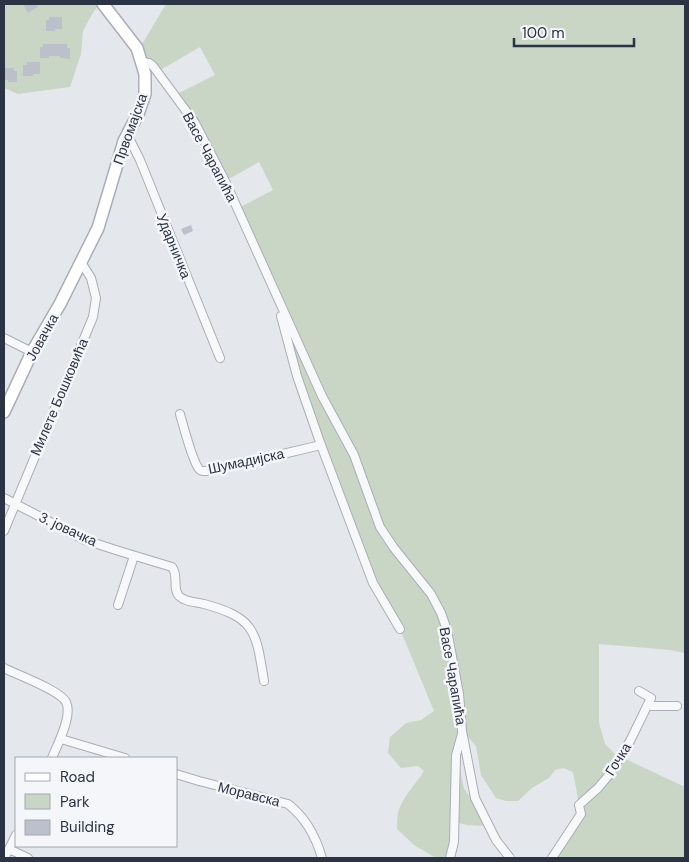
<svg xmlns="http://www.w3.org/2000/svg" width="689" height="862" viewBox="0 0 689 862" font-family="'DM Sans',sans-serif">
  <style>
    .green { fill: #c9d6c5 }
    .building { fill: #bbc0ca }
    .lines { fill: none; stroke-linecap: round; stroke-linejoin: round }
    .street-casing { stroke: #a9aeb7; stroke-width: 10 }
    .secondary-casing { stroke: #a9aeb7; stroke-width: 14 }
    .street { stroke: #f7f8fa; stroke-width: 8 }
    .secondary { stroke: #fff; stroke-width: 11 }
    .labels { text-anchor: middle; stroke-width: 5; stroke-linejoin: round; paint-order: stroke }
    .street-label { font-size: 14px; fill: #2b3445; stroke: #f4f6f9 }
  </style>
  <rect width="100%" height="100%" fill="#e4e7ec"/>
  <path class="green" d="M4,4H100L94,11L83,31L81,54L70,87L18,94L4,88Z
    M166,4H685V653L670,650L599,644V723L605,744L615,754L685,787V858H552L581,814L573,772L563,768L555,770L549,778L532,788L518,801H506L496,798L481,775L476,746L463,731L456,755L464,788L486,823L482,826L467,825L455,822L450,858H436L414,845L397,829C397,824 397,818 398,813C402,797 416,784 424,771L418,766L401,768L388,753L390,737L406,723L421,720L434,711L400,629L373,583L297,376L275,294L237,209L273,190L259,162L225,181L175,95L215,75L200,47L162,69L157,70L149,63L137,48L144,41Z"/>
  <path class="building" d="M23,4H36L38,7L28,13Z
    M49,17H62V29H55V31H46V20H49Z
    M43,44H67V48H70V59L60,58V56H49V58H40V47H43Z
    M27,62H40V74H33V76H23V65H27Z
    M4,68H14V71H17V82H8V80H4Z
    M191,225L193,231L184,235L181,229Z"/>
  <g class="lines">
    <defs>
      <path id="street" d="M142,62L149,63L153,66L195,123L225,181L322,396L354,455L380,527L394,548L431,594L441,613L447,630L459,694L462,731L475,798L496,840L510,858
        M127,134L140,160L220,358
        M281,316L297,376L321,445L373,583L400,629
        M4,338L32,352
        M180,414C183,425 193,462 199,469C202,472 202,471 207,471L270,457L321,445
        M4,498L85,540L119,551L172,567C179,576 172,588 179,596C185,602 196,602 204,604C256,618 256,632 264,681
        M4,531L93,317L96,298L91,278L81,262
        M118,605L134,556
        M4,668C17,675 60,690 66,702C73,716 57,745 52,758
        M647,706H677
        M61,739L125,758
        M176,774L199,781L288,804C306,818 316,837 322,858
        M9,849L16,835
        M4,858L9,849L28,858
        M450,858L454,842L456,755L462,734
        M552,858L581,814L579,805L598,788L609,775L630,741L651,698L639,691"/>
      <path id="secondary" d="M4,412L32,352L60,304L98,228L124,141L138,114L145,94V74L137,48L103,4"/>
    </defs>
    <use href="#street" class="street-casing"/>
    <use href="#secondary" class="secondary-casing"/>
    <use href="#street" class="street"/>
    <use href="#secondary" class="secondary"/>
  </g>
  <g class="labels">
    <g class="street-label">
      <text transform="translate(130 129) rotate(-70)" y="5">Првомајска</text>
      <text transform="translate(210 157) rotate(62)" y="5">Васе Чарапића</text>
      <text transform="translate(174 246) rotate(68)" y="5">Ударничка</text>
      <text transform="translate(42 337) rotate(-61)" y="5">Јовачка</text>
      <text transform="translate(59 397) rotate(-67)" y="5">Милете Бошковића</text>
      <text transform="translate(246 461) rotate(-12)" y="5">Шумадијска</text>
      <text transform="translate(68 529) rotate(25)" y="5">3. јовачка</text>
      <text transform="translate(453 676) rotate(80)" y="5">Васе Чарапића</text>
      <text transform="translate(618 759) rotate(-58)" y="5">Гочка</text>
      <text transform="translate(249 794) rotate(14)" y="5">Моравска</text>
    </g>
  </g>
  <rect width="689" height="862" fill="none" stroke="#2b3445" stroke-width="10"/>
  <rect x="15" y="757" width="162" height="90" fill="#f4f6f9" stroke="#a4a8b1"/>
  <rect x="25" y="773" width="25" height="8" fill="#ffffff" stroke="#a4a8b1"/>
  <text x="60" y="782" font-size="15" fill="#2b3445">Road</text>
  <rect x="25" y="794" width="25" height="15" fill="#c9d6c5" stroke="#a4a8b1"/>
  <text x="60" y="807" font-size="15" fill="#2b3445">Park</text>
  <rect x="25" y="820" width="25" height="15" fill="#bbc0ca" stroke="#a4a8b1"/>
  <text x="60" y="832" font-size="15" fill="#2b3445">Building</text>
  <path d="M514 38v8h120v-8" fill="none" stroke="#2b3445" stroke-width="2.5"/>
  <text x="522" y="38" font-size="15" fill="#2b3445" stroke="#f4f6f9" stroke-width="4" paint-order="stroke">100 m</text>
</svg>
